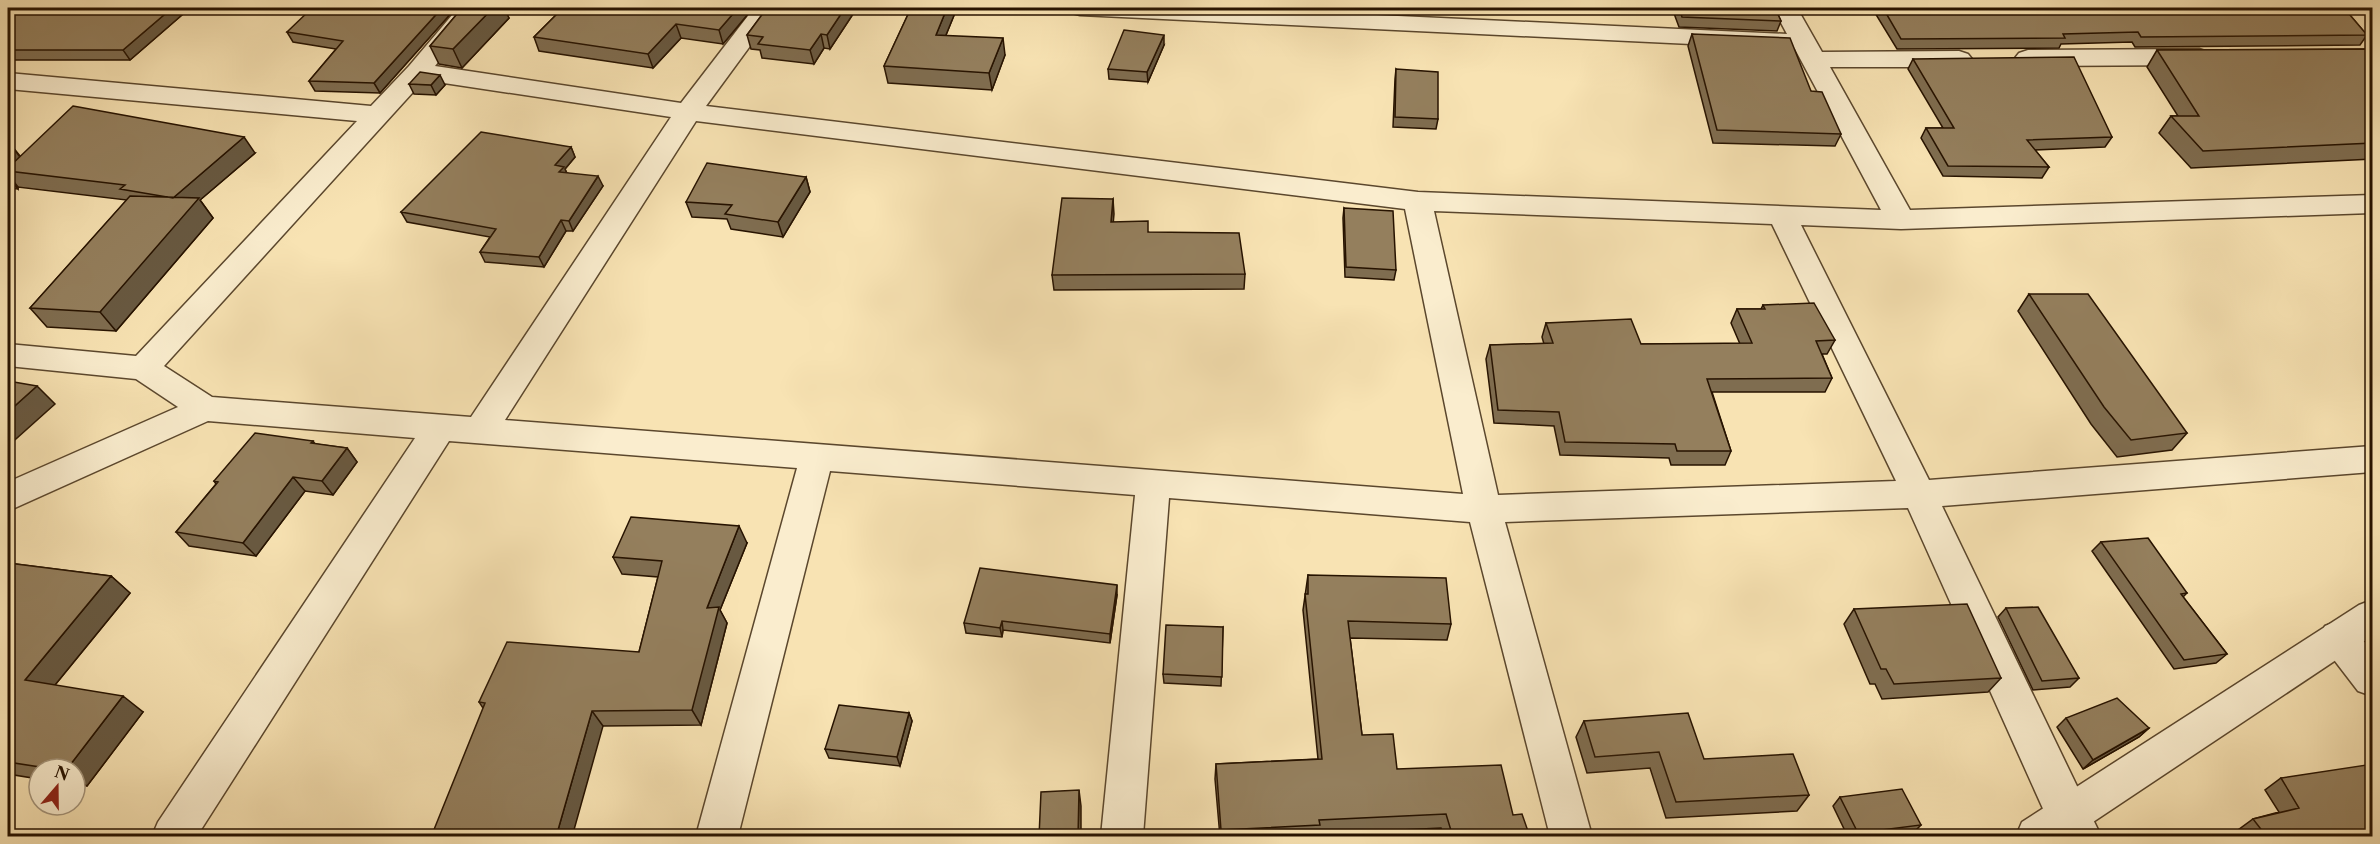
<svg xmlns="http://www.w3.org/2000/svg" width="2380" height="844" viewBox="0 0 2380 844" font-family="'Libre Caslon Text',serif">
  <style>
    .lines { fill: none; stroke-linecap: round; stroke-linejoin: round }
    .minor-casing { stroke: #5b472d; stroke-width: 3 }
    .tertiary-casing { stroke: #5b472d; stroke-width: 3 }
    .minor { fill: #faedce; fill-rule: evenodd }
    .tertiary { fill: #faedce; fill-rule: evenodd }
    .wall { fill: #7f6d50; stroke: #271300; stroke-width: 1.5 }
    .shaded-wall { fill: #685941; stroke: #271300; stroke-width: 1.5 }
    .building { fill: #947f5d; stroke: #271300; stroke-width: 1.5 }
  </style>
  <rect width="100%" height="100%" fill="#f8e3b3"/>
  <filter id="stains"><feTurbulence type="fractalNoise" baseFrequency=".00333" numOctaves="4"/><feColorMatrix values="0 0 0 0 .2 0 0 0 0 .09 0 0 0 0 .02 0 0 0 .5 -.17"/></filter>
  <radialGradient id="worn" r=".72"><stop offset=".6" stop-color="#630" stop-opacity="0"/><stop offset="1" stop-color="#630" stop-opacity=".3"/></radialGradient>
  <g class="lines">
    <defs>
      <path id="minor" d="M458,8H482L435,66L681,103L754,8H778L706,106L1418,192L1881,210L1795,49L1080,15L1072,13L1068,8H1224L1787,34L1773,8H1797L1822,52L1959,51L1968,54L1972,59L1968,64L1959,67H1830L1910,210L2372,195V213L1901,229L1801,225L1929,480L2372,446V472L1942,506L2101,836H2057L2053,831L1908,508L1505,522L1592,836H1550L1470,522L1169,498L1143,836H1101L1135,495L830,471L738,836H696L797,468L449,441L197,836H152L158,822L415,438L208,421L8,511V482L178,407L136,379L8,366V344L136,356L357,121L8,89V73L371,106L409,66ZM424,80L671,117L471,417L212,397L164,366ZM696,121L1405,209L1463,494L505,420ZM1434,211L1772,224L1896,481L1498,495Z
        M2199,49L2208,52L2212,57L2208,62L2199,65L2028,66L2019,63L2015,58L2019,53L2028,50Z
        M2338,621L2351,626L2372,651V696L2358,691L2325,648L2319,637L2325,626Z"/>
      <path id="tertiary" d="M2372,600V636L2072,836H2016L2022,822L2359,605Z"/>
    </defs>
    <use href="#minor" class="minor-casing"/>
    <use href="#tertiary" class="tertiary-casing"/>
    <use href="#minor" class="minor"/>
    <use href="#tertiary" class="tertiary"/>
  </g>
  <path class="wall" d="M8,8H190L130,60H8Z
    M462,8H504L509,18L462,68L439,64L430,46Z
    M563,8H753L723,44L681,38L653,68L539,51L534,37Z
    M767,8H857L830,49L824,48L814,64L762,58L760,50L751,49L747,35Z
    M911,8H957L946,35L1005,55L992,90L888,83L884,66Z
    M1672,8H1775L1781,21L1777,31L1679,27Z
    M1872,8H2344L2367,35L2360,45L2135,47L2132,42L2061,44L2059,48L1897,49Z
    M454,10L380,93L315,91L309,81L336,49L293,42L287,32Z
    M1692,34L1811,91L1841,134L1835,146L1713,143L1688,46Z
    M1164,45L1148,82L1109,79L1108,69Z
    M2373,49V159L2191,168L2159,133L2171,116H2178L2147,67L2157,50Z
    M1913,59L2112,137L2105,147L2035,150L2049,167L2042,178L1943,176L1921,138L1926,128H1943L1908,69Z
    M1396,69L1438,119L1436,129L1393,127L1395,79Z
    M409,84L445,85L436,95L414,94Z
    M8,141L20,156L255,153L200,200L213,218L116,331L47,327L30,308L127,200L18,187V189L8,188Z
    M571,147L575,157L565,169L567,173L603,186L573,231H566L544,267L485,262L480,252L490,237L407,222L401,212Z
    M806,177L810,192L783,237L731,229L727,219L692,217L686,202Z
    M1113,199V222L1148,232L1245,274L1244,289L1054,290L1052,275Z
    M1344,208L1396,270L1394,280L1345,277L1343,218Z
    M2029,294L2187,433L2172,450L2117,457L2091,424L2018,311Z
    M1763,305L1835,340L1827,354H1822L1832,378L1825,392H1712L1731,451L1725,465H1671L1669,458L1560,455L1554,426L1494,423L1486,359L1490,345L1544,344L1542,337L1546,323L1641,344H1740L1731,323L1737,309H1761Z
    M313,441L315,444L347,448L357,462L333,495L305,491L256,556L189,546L176,532L216,484L214,481Z
    M2101,542L2187,593L2183,597L2227,654L2216,663L2174,669L2092,551Z
    M747,543L720,610L727,623L701,725L603,726L483,708L479,702L639,652L658,577L622,574L613,557Z
    M8,563L111,576L130,593L55,685L143,712L87,786L75,784V769H39V779L8,774Z
    M1308,575L1451,624L1447,640L1350,638L1362,735L1397,769L1513,815L1530,837H1444L1441,828L1318,834V837H1220L1215,779L1216,764L1318,759L1303,610Z
    M1117,595L1110,643L1003,630L1002,637L966,633L964,623Z
    M2006,608L2079,678L2070,687L2033,690L1998,617Z
    M1854,609L2001,678L1988,692L1882,699L1875,684H1870L1844,624Z
    M1223,627L1221,686L1164,683L1163,674Z
    M909,713L912,721L900,766L829,758L825,749Z
    M2066,718L2149,728L2139,737L2083,769L2057,727Z
    M1584,721L1704,759L1809,795L1797,811L1666,818L1650,768L1587,773L1576,737Z
    M2281,778L2373,837H2243L2238,830L2253,819L2279,812L2265,790Z
    M1840,797L1921,825L1913,833L1885,837H1848L1833,806Z"/>
  <path class="shaded-wall" d="M172,8H190L130,60L123,50Z
    M442,8H453L454,10L380,93L374,83Z
    M493,8H504L509,18L462,68L453,49Z
    M738,8H753L723,44L719,30Z
    M845,8H857L830,49L827,35Z
    M947,8H957L939,52L936,35Z
    M676,24L681,38L653,68L648,54Z
    M821,34L824,48L814,64L810,50Z
    M1164,35V45L1148,82L1147,72Z
    M1003,38L1005,55L992,90L989,73Z
    M440,75L445,85L436,95L431,85Z
    M244,137L255,153L200,200L213,218L116,331L100,312L173,198Z
    M8,141L20,157L8,171Z
    M571,147L575,157L565,169L568,177L563,183L555,165Z
    M8,174L18,187V189L8,177Z
    M598,176L603,186L573,231L569,221Z
    M806,177L810,192L783,237L778,222Z
    M1113,199L1114,214L1112,237L1111,222Z
    M561,220L566,231L544,267L539,257Z
    M37,386L55,404L8,446V412Z
    M347,448L357,462L333,495L322,481Z
    M293,477L305,491L256,556L243,543Z
    M739,526L747,543L720,610L727,623L701,725L692,710L707,608Z
    M111,576L130,593L46,696L25,680Z
    M1117,585V595L1110,643V634Z
    M1002,621L1003,630L1002,637L1000,628Z
    M123,696L143,712L87,786L75,778V769H67Z
    M592,711L603,726L572,837H556Z
    M909,713L912,721L900,766L897,757Z
    M2149,728L2139,737L2083,769L2093,760Z
    M1079,790L1081,806V837H1078Z"/>
  <path class="building" d="M8,8H172L123,50H8Z
    M312,8H442L374,83L309,81L343,41L287,32Z
    M462,8H493L453,49L430,46Z
    M563,8H738L719,30L676,24L648,54L534,37Z
    M767,8H845L827,35L821,34L810,50L758,44L763,37L747,35Z
    M911,8H947L936,35L1003,38L989,73L884,66Z
    M1679,8H1775L1781,21L1682,17Z
    M1883,8H2344L2367,35L2141,37L2138,32L2063,34L2065,38L1901,39Z
    M1124,30L1164,35L1147,72L1108,69Z
    M1692,34L1790,38L1811,91L1822,92L1841,134L1717,130Z
    M2373,49V143L2203,151L2171,116H2199L2157,50Z
    M2074,57L2112,137L2027,140L2049,167L1948,166L1926,128H1954L1913,59Z
    M1396,69L1438,72V119L1395,117Z
    M420,72L440,75L431,85L409,84Z
    M73,106L244,137L173,198L120,189L125,185L8,171V168Z
    M481,132L571,147L555,165L564,167L559,172L598,176L569,221L561,220L539,257L480,252L496,229L401,212Z
    M707,163L806,177L778,222L725,214L732,205L686,202Z
    M130,196L199,198L100,312L30,308Z
    M1062,198L1113,199L1111,222L1148,221V232L1239,233L1245,274L1052,275Z
    M1344,208L1393,211L1396,270L1346,267Z
    M2029,294H2088L2187,433L2131,440L2104,407Z
    M1814,303L1835,340L1816,341L1832,378L1707,379L1731,451H1677L1675,444L1565,442L1559,412L1498,410L1490,345L1553,343L1546,323L1631,319L1641,344L1752,343L1737,309H1765L1763,305Z
    M8,381L37,386L8,412Z
    M255,433L313,441L311,443L347,448L322,481L293,477L243,543L176,532L218,482L214,481Z
    M631,517L739,526L707,608L719,607L692,710L592,711L556,837H431L485,703L479,702L507,642L639,652L662,561L613,557Z
    M2148,538L2187,593L2181,594L2227,654L2184,660L2101,542Z
    M8,563L111,576L25,680L123,696L67,769H53L8,762Z
    M980,568L1117,585L1110,634L1002,621L1000,628L964,623Z
    M1308,575L1446,578L1451,624L1348,621L1362,735L1393,734L1397,769L1501,765L1513,815L1522,814L1530,837H1453L1446,814L1319,820L1320,825L1221,830L1216,764L1322,759L1305,594H1308Z
    M1967,604L2001,678L1894,684L1886,669H1881L1854,609Z
    M2038,607L2079,678L2042,681L2006,608Z
    M1166,625L1223,627L1222,677L1163,674Z
    M2117,698L2149,728L2093,760L2066,718Z
    M839,705L909,713L897,757L825,749Z
    M1688,713L1704,759L1793,754L1809,795L1676,802L1659,752L1595,757L1584,721Z
    M2373,764V837H2267L2253,819L2299,808L2281,778Z
    M1902,789L1921,825L1858,833L1840,797Z
    M1079,790L1078,837H1039L1041,792Z"/>
  <rect width="2380" height="844" fill="none" stroke="#f8e3b3" stroke-width="30"/>
  <rect x="9" y="9" width="2362" height="826" fill="none" stroke="#271300" stroke-width="3"/>
  <rect x="15" y="15" width="2350" height="814" fill="none" stroke="#271300" stroke-width="1.5"/>
  <g transform="translate(57 787) rotate(20)"><circle r="28" fill="#faedce" stroke="#a6967c" stroke-width="1.5"/>
  <path d="M0-4.5L10 22L0 15L-10 22Z" fill="#8f2418"/>
  <text y="-9" font-size="16" font-weight="bold" text-anchor="middle" fill="#271300">N</text>
  </g>
  <rect width="100%" height="100%" filter="url(#stains)"/>
  <rect width="100%" height="100%" fill="url(#worn)"/>
</svg>
